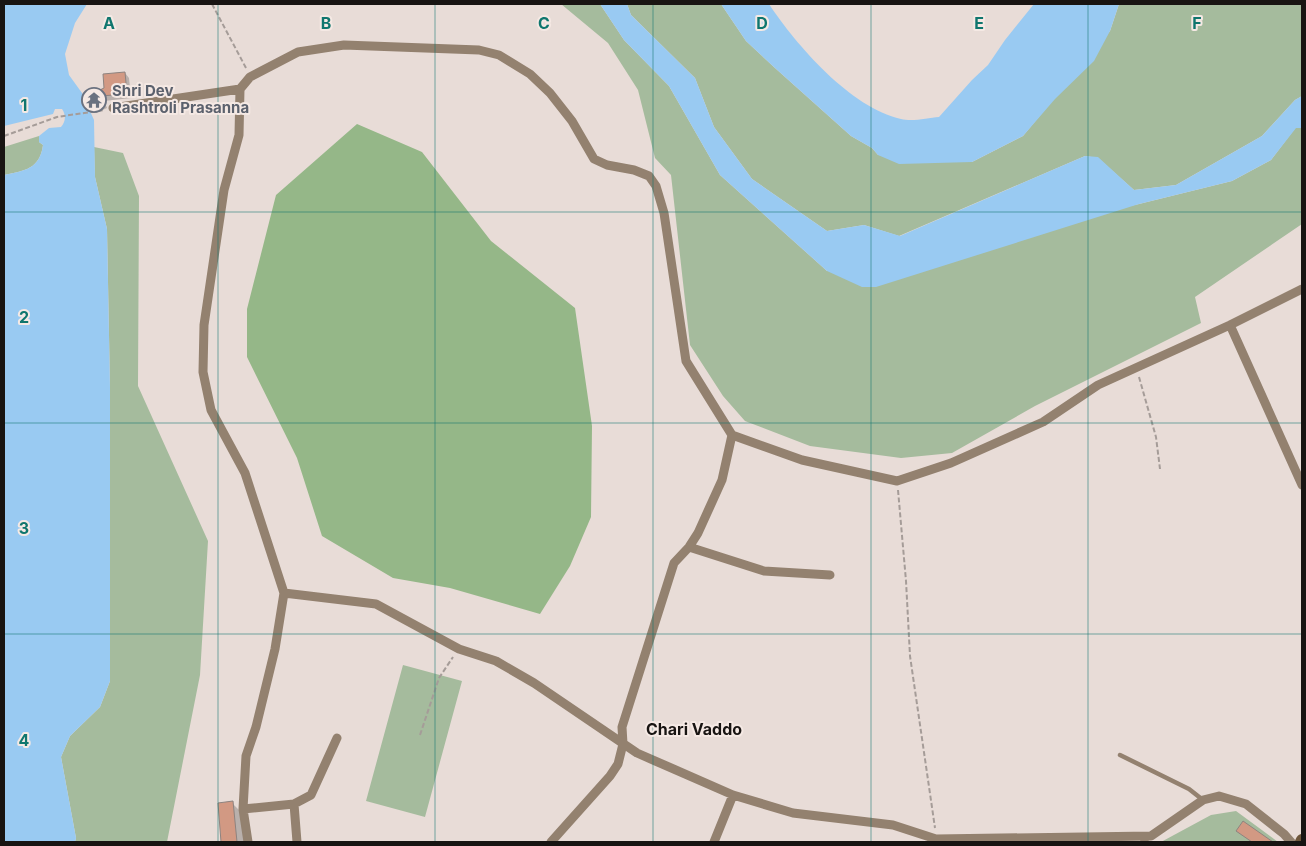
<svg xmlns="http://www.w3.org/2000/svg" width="1306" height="846" viewBox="0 0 1306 846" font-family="Inter,sans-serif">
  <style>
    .green { fill: #a5bb9d }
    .forest { fill: #95b788 }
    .water { fill: #99caf2 }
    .shadow { fill: #0003 }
    .building { fill: #d29983; stroke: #8e837f }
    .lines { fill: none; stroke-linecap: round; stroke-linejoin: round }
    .path { stroke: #a59c98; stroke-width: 2; stroke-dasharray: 5 2.5; stroke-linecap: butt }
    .service { stroke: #93816f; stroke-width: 4.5 }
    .minor { stroke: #93816f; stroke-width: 9 }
    .secondary { stroke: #6d553a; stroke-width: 12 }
    .grid { fill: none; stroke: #0f766e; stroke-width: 1; stroke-opacity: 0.55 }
    .labels { text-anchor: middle; stroke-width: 4; stroke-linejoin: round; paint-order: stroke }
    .worship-label { font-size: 15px; font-weight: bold; fill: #5b616d; stroke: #f5e9e4; text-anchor: start }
    .neighbourhood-label { font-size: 16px; font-weight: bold; fill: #181412; stroke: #f5e9e4 }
    .grid-label { font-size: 16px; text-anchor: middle; font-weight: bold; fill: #0f766e; stroke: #f5e9e4; stroke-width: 4; stroke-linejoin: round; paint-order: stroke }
  </style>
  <rect width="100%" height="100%" fill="#e8dcd7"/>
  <path class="green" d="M561,4H600L624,40L669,86L720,175L827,271L1139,204L1232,181L1271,160L1296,127L1302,128V224L1195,297L1201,323L1035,406L952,453L901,458L810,446L745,421L723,396L690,345L671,175L655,158L638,90L608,43Z
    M627,4H721L746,41L775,68L851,136L872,148L878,155L972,162L1023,136L1110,31L1119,4H1302V96L1295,100L1262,136L1176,185L1134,190L1098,158L1085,156L899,236L864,225L827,231L752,179L714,127L695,78L631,15Z
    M39,136V142L43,145C40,169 24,171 4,175V147Z
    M94,147L123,153L139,196L138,386L208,541L200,675L167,842H75L76,838L61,757L70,736L100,707L110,681V388L107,229L95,177Z
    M403,665L462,681L425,817L366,801Z
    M1236,811L1278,842H1161L1211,815Z"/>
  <path class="forest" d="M357,124L422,152L491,241L575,308L592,426L591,517L570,566L540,614L450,588L393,578L322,536L297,458L247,357V309L276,195Z"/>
  <path class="water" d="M4,4H87L75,23L65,54L69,75L82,93L94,120L95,177L107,229L110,388V681L100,707L70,736L61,757L76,838L75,842H4V175C24,171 40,169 43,145L39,142V136L49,128L61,127C66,121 66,115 62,109H55L53,114L4,126Z
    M600,4H627L631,15L695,78L714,127L752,179L827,231L864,225L900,236L1085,156L1098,157L1134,190L1176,185L1262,136L1295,100L1302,96V128H1296L1271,160L1232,181L1139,204L876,287H862L827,271L720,175L669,86L624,40Z
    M721,4H769C796,45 851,108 901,119C912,122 928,118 939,117L972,80L988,65L1005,40L1034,4H1119L1110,31L1094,61L1055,99L1023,136L972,162L899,164L878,155L872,148L851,136L775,68L746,41Z"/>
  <path class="shadow" d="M125,73L129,78L131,98L104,101L107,108L96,113L92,109L87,98L105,89Z
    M232,803L242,813L245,842H223L219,804Z"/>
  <path class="building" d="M125,72L127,94L100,96L103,103L91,110L85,97L104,88L103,74Z
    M233,801L237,842H221L218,803Z
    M1243,821L1273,842H1252L1236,831Z"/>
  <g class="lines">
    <path class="path" d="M212,4L246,68
      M4,136L57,117L104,110
      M1139,377L1156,437L1160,469
      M898,490L906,581L910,656L935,828
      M420,735L439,678L453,657"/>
    <path class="service" d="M1120,755L1189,789L1203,800
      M1142,842L1150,837"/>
    <path class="minor" d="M240,89L239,135L224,190L204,325L203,372L211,410L245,473L284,593L275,649L256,727L246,756L243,809L248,842
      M113,108L240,89L250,77L298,52L344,45L479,50L499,55L530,74L550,93L572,121L594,159L607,165L634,170L649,176L656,186L664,213L686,361L732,435L802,460L897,481L951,463L1043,422L1098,385L1230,325L1302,289
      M1230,325L1302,485
      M689,547L764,571L830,575
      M284,593L376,604L459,649L496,661L534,683L637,753L733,795L793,813L893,825L936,839L1151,836L1203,800L1219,796L1246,804L1284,834L1291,842
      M294,804L297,842
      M243,809L294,804L311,795L337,738
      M551,842L610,776L618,764L623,744L622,727L674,563L689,547L698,533L722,480L732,435
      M714,842L733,795"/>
    <path class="secondary" d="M1301,842L1302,840"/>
  </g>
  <path class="grid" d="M218,4V842M435,4V842M653,4V842M871,4V842M1088,4V842M4,212H1302M4,423H1302M4,634H1302"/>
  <defs>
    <symbol id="temple-ring" viewBox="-11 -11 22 22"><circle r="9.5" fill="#f5e9e4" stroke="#6b7280" stroke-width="1.5"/><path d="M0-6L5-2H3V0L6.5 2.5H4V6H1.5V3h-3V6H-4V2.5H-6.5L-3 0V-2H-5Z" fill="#6b7280"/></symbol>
  </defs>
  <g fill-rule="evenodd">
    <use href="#temple-ring" x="80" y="86" width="28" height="28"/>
  </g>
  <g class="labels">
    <g class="worship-label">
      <text x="112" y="96">Shri Dev<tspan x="112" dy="17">Rashtroli Prasanna</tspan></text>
    </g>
    <g class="neighbourhood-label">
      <text x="694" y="735">Chari Vaddo</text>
    </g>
  </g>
  <g class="grid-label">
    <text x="109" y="29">A</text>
    <text x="326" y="29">B</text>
    <text x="544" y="29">C</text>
    <text x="762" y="29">D</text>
    <text x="979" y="29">E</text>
    <text x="1197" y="29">F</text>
    <text x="24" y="111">1</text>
    <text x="24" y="323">2</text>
    <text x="24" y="534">3</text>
    <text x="24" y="746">4</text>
  </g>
  <rect width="1306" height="846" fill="none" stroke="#181412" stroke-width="10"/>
</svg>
